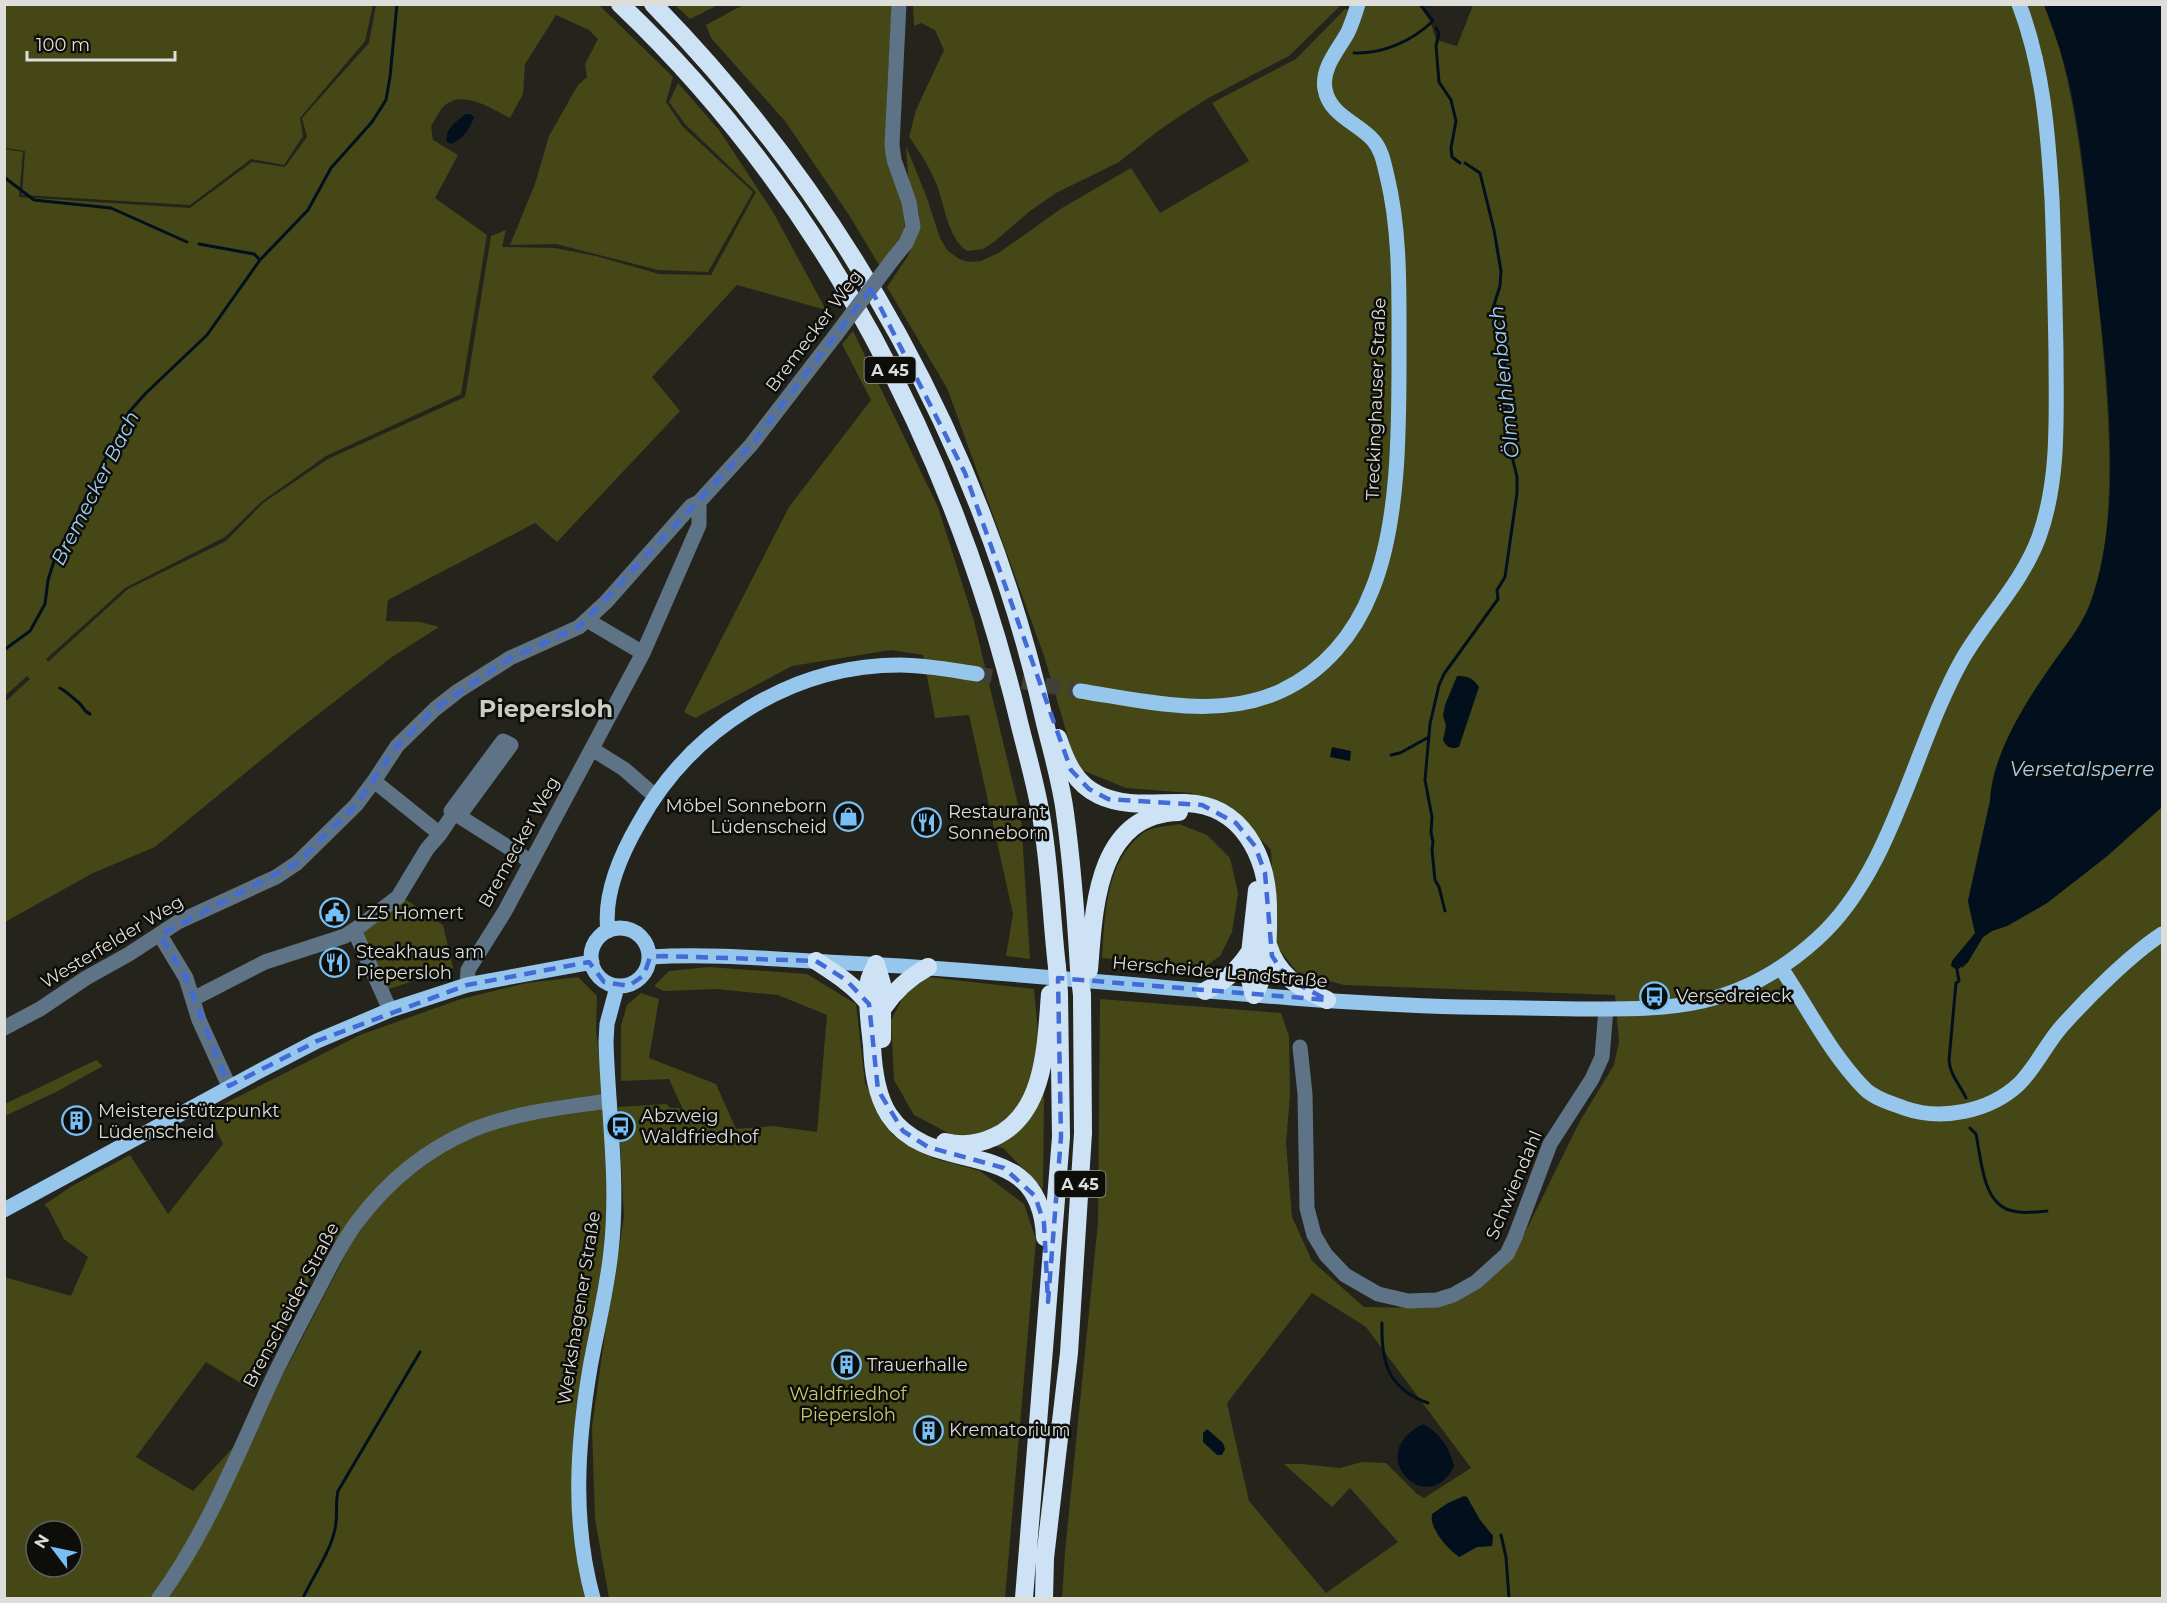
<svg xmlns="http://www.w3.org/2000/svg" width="2167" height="1603" viewBox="0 0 2167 1603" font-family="Montserrat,sans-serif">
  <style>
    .green { fill: #454716; fill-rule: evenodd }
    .water { fill: #02101d }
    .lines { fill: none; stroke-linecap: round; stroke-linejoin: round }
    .stream { stroke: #02101d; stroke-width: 3 }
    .major-tunnel { stroke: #404039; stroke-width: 15; stroke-dasharray: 15 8; stroke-linecap: butt }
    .minor { stroke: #5e7486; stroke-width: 15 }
    .major { stroke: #97c6ec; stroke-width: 15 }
    .highway { stroke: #cde3f5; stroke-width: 18 }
    .minor-bridge { stroke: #5e7486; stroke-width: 15 }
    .highway-bridge { stroke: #cde3f5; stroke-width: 18 }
    .marked { fill: none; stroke: #436bd8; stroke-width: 4.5; stroke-dasharray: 12 8; stroke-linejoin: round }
    .labels { text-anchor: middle; stroke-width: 5; stroke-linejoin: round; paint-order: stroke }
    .shield { fill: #0d0d0a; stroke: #9f9f9b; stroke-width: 1.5 }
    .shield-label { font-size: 16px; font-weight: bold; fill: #ddddd9 }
    .street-label { font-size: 18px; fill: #ddddd9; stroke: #0d0d0a }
    .poi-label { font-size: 18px; fill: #ddddd9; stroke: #0d0d0a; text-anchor: start }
    .park-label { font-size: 18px; fill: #c5ca6e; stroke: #0d0d0a }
    .water-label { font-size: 20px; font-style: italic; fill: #a1cff3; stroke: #0d0d0a }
    .district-label { font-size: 24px; font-weight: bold; fill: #cbccc3; stroke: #0d0d0a }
  </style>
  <rect width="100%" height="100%" fill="#24241d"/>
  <path class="green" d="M4,5L5,4L373,5L365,41L300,118L303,136L284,165L251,159L190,205L22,195L25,151L5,148Z
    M376,5H599L673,77L666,102L683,127L753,192L708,272L658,270L556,244L510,245L535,184L549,136L578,85L587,77L585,64L598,39L589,30L556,15L525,64L523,94L510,118C491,109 464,89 444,106C439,111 435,120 431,126L433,140L458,155L435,198L487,235L461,394L326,456L261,502L225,537L125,588L46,659L48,662L128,589L226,541L263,503L328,459L465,397L491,236L506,230L502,247L555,248L596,256L659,274L711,275L756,192L685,124L669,102L678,83L719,130L773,212L826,310L737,285L652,377L680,411L557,542L535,523L388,600L386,621L420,622L439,627L392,657L294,733L155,847L93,873L5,922V702L30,679L27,676L5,696V149L23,152L19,197L190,208L252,162L285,167L307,137L302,118L369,43Z
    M675,5H718L690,19Z
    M743,5H892L887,96L886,160L903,203L905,234L881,268L849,215L785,121L711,38L706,25Z
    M913,5V4L1341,5L1289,56L1210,97L1180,116L1158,131L1119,162L1056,193L1030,211L994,242L983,249L967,251C947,237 945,205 936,183C929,166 920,152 909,137L916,110L944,50L935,30L921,23L914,26Z
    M1363,5H1419L1431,23L1436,40L1457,46L1473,5H2045C2075,83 2082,166 2092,249C2100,314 2107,378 2109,443C2110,498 2109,553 2090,604C2081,627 2065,646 2051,666C2025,703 1992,755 1990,801L1968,901L1975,933L1961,953L1962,969L1968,962L1983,937L1992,931L2007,926L2047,903L2106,857L2162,807V1598H1062L1065,1552L1098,1222L1100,999L1281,1013L1289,1036L1290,1096L1286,1143L1292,1217L1312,1261L1364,1307L1428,1308L1520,1243L1580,1121L1614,1065L1619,1042L1615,995L1344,985L1297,972L1275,944L1271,850L1231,808L1191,793L1126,788L1077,768L1044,656L947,388L887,287L908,256L917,231L919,213L909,189L906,146L927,198L940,238L947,250L959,259L969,262L981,261L1000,252L1062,208L1131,168L1160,213L1249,161L1212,103L1296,59L1345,9L1361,12ZM1312,1293L1366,1327L1471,1468L1424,1498L1417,1494L1386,1463L1362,1462L1340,1468L1302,1464H1284L1332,1507L1350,1488L1398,1542L1326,1593L1249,1501L1227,1403ZM1467,1497L1480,1520L1493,1536L1492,1546L1477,1547L1459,1557Z
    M853,331L938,507L974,621L1021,817L1030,959L1006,956L1013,914L969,715L935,718L923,655L891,650L792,666L695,718L684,712L789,507L871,400L842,344Z
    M1179,824L1207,835L1230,858L1238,893L1232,932L1220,956L1203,968L1102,958C1105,915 1105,862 1143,833C1151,827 1169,826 1179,824Z
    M405,899L443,925L453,968L389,989L384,985L362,933Z
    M709,967L807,974L856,1004L865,1083L893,1135L933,1158L980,1171L1024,1204L1036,1240L1005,1598H609L595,1519L592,1427L605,1334L624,1217L618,1107L666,1104L671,1108H679L686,1122L691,1127L669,1079L621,1081V1026L627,1005L641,993L659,999L649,1058L716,1084L736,1129L773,1126L817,1132L827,1015L778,995L715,989L664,991L654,986L669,971Z
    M578,977L597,996L596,1030L611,1170L609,1215L599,1288L576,1411L573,1452L589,1598H5L4,1277L71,1296L88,1257L64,1239L48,1208L44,1205L72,1186L130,1155L168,1214L223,1144L208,1112L360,1035L461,999L527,983ZM330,1241L347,1252L261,1417L193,1491L136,1457L206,1362L252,1390ZM36,1531H72V1567H36Z
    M928,977L1034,989L1044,1099L1043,1189L1003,1148L952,1135L914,1115L894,1080L891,1020L905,994Z
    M96,1060L103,1066L56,1092L5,1116V1104Z"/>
  <path class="water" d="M2044,5H2162V807L2106,857L2047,903L2007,926L1992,931L1983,937L1968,962L1957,970L1951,966L1952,961L1975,933L1968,901L1990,801C1992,755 2025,703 2051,666C2065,646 2081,627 2090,604C2125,509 2107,372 2095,271C2087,207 2083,141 2068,78C2062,53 2053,29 2044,5Z
    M466,114H471L474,117C471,128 462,139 452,144L447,142C444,129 457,121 466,114Z
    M1457,676C1468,676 1473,678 1479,687L1459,747C1451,749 1447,748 1443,740L1446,726L1443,715L1445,705Z
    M1332,747L1351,751L1350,761L1330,757Z
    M1423,1424C1439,1432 1450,1448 1454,1466C1429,1520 1361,1455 1423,1424Z
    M1207,1429L1223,1443L1225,1449L1222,1455H1217L1203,1442V1433Z
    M1464,1496L1467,1497L1480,1520L1493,1536L1492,1546L1477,1547L1459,1557C1448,1549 1429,1529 1432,1514L1448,1503Z"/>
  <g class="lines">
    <path class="stream" d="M1420,4L1433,21
      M1436,28L1439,33L1436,46L1439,82L1451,100L1456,121L1451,148L1452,157L1460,163
      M1354,53C1383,54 1412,41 1433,21
      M4,177L34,200L111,208L187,242
      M199,244L254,254L260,260
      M4,650L30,631L45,604L48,580L55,558L129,412L146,393L207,335L260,260L308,210L331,168L372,122L386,100L390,77L397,4
      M60,688C67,692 73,698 79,703C84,707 83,711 90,714
      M1391,755L1400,753L1429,737
      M1445,911L1439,887L1435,880L1432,850L1433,842L1431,832L1432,817L1425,780L1430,724L1439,685L1444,674L1498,599L1497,590L1505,577L1517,493V477L1509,444L1506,419L1507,375L1493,308L1500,286L1501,271L1494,230L1480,173L1465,163
      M1957,970L1959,981L1956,983L1949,1060C1950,1076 1960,1084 1966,1098
      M1970,1128L1976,1134C1981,1157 1982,1201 2009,1210C2021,1214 2034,1212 2047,1211
      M1382,1323C1381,1362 1388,1389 1428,1403
      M1501,1535L1506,1557L1509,1598
      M303,1598C313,1576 330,1553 335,1529C338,1516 335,1504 338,1491L420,1352"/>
    <path class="major-tunnel" d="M977,674L1080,691"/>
    <path class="minor" d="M893,259L906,243L913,227L909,202L894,160L892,145L899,4
      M587,620L643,653
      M592,749L624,769L655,796
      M374,781L440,834
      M454,813L451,811L503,741L511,745L459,816
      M354,930L390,1010
      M160,935L186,978L199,1020L229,1086
      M467,985L468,970L505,911L643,653L699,525V502
      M193,999L265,962L345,936L360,926L398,897L427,849L440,834L454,813L530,861
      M4,1028L40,1009L86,978L129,954L178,922L276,877L297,863L356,805L374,781L397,746L435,709L458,691L510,658L579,627L606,602L691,506L699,502L751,445L835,336
      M1300,1047L1305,1094L1307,1208L1314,1235L1326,1255L1345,1275L1378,1294L1408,1301L1437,1300L1453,1295L1476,1282L1507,1254L1515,1237L1550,1144L1592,1079L1602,1057L1606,1009
      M159,1598C206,1534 236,1458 269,1386C282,1358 296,1332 310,1305C325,1278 338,1247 357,1222C387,1182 425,1150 472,1130C513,1113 565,1107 609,1101"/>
    <path class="major" d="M1080,691C1145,701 1217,720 1281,691C1324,671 1355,634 1372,590C1401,519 1399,416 1399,340C1399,286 1400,229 1387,176C1384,164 1382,150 1373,140C1358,123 1329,115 1325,89C1321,68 1339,49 1348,32C1352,23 1355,14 1358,4
      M591 957a29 29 0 1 1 58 0a29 29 0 1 1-58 0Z
      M608,931C603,894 621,854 639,823C691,729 791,665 900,665C926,665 951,670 977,674
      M650,957C716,953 781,960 847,963C1052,973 1256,1001 1461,1007C1502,1008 1542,1008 1582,1009C1623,1009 1663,1010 1703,1001C1746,991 1784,969 1817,939C1893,871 1913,746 1963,658C1987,617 2022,583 2039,537C2060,479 2056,414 2056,352C2055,301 2054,250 2052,199C2048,132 2043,67 2019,4
      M1781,968C1808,1008 1830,1053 1864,1088C1873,1098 1891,1103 1904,1108C1941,1121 1989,1112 2019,1084C2036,1067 2046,1044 2062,1026C2088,997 2130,955 2162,934
      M4,1210L254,1074L317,1041L390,1010L467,985L592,962
      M593,1598C572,1522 577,1445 590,1368C597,1329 607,1290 611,1251C619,1181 608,1112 606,1042L607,1024L617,987"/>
    <path class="highway" d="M620,4C824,198 956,455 1020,726C1027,754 1035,782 1040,810C1050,862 1051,915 1057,967
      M653,4C846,201 985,453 1045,723C1052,752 1061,782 1065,813C1072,864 1076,917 1079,969
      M1058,738C1066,762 1075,784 1099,795C1126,808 1157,802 1186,803C1242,805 1267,856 1268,906C1268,937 1270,967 1254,995
      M1268,945C1278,977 1299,987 1327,1000
      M816,961C836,974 854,985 869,1004
      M876,964C874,970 870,976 869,981C866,999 870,1027 872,1045C873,1069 876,1095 889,1115C933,1181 1040,1130 1045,1237
      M876,964L882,984V1039
      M1089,970C1094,909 1096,814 1179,812
      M1205,991C1225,981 1237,971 1249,953
      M1254,995L1248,972L1257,890
      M883,1008C895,990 908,978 928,967
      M945,1142C961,1146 979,1144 994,1137C1046,1114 1046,1042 1050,994
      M1024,1598L1061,1137L1059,993
      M1044,1598L1045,1558L1069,1353L1083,1133L1082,995"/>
    <path class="minor-bridge" d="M835,336L893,259"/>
    <path class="highway-bridge" d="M1057,967L1059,993
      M1079,969L1082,995"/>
  </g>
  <path class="marked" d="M871,289L965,473L1071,770L1089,789L1108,799L1202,805L1236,823L1255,846L1265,873L1272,956L1287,978L1327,1000L1058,978L1061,1137L1048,1302L1044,1223L1035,1196L1004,1168L928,1147L903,1131L878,1090L869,1004L846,980L816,961L664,956L650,957L644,975L629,986L604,982L589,962L467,985L317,1041L229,1086L186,978L160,935L297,863L356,805L397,746L435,709L510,658L579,627L751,445Z"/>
  <defs>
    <symbol id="shop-ring" viewBox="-11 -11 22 22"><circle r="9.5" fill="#0d0d0a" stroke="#77c0f7" stroke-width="1.5"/><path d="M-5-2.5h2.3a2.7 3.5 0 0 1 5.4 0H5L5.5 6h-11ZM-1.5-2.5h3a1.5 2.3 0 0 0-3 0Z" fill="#77c0f7"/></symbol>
    <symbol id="restaurant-ring" viewBox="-11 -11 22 22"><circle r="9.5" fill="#0d0d0a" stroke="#77c0f7" stroke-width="1.5"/><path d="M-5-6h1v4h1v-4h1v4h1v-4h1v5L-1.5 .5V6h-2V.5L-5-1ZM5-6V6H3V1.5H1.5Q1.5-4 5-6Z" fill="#77c0f7"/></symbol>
    <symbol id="civic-ring" viewBox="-11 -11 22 22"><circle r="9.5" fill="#0d0d0a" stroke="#77c0f7" stroke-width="1.5"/><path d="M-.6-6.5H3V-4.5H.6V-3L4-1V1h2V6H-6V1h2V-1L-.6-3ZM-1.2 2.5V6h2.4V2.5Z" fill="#77c0f7"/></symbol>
    <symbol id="bus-ring" viewBox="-11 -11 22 22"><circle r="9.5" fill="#0d0d0a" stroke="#77c0f7" stroke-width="1.5"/><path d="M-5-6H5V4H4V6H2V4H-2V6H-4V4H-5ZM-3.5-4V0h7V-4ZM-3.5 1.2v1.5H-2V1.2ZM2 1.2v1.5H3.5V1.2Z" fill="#77c0f7"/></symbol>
    <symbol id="building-ring" viewBox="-11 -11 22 22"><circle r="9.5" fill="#0d0d0a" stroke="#77c0f7" stroke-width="1.5"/><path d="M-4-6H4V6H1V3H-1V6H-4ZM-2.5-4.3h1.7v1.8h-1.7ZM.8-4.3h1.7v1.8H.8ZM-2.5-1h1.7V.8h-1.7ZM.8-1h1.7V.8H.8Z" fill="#77c0f7"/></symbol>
  </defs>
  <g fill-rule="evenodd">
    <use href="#shop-ring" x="832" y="800" width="33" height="33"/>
    <use href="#restaurant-ring" x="910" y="806" width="33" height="33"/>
    <use href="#civic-ring" x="318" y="896" width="33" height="33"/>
    <use href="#restaurant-ring" x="318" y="946" width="33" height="33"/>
    <use href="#bus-ring" x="1638" y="980" width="33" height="33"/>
    <use href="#building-ring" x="60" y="1104" width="33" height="33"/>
    <use href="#bus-ring" x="604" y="1110" width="33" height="33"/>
    <use href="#building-ring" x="830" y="1348" width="33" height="33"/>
    <use href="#building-ring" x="912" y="1414" width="33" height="33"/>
  </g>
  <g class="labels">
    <g class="shield">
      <rect x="864.5" y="357" width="51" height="26" rx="4.5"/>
      <rect x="1054.5" y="1171" width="51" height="26" rx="4.5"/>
    </g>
    <g class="shield-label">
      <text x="890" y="376">A 45</text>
      <text x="1080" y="1190">A 45</text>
    </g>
    <g class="street-label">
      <text transform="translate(814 331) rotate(-53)" y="6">Bremecker Weg</text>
      <text transform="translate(1376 399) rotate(-88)" y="6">Treckinghauser Straße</text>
      <text transform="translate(519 842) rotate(-61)" y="6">Bremecker Weg</text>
      <text transform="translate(112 942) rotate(-31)" y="6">Westerfelder Weg</text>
      <text transform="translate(1220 972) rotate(5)" y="6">Herscheider Landstraße</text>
      <text transform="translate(1514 1185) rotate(-67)" y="6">Schwiendahl</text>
      <text transform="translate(291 1305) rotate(-62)" y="6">Brenscheider Straße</text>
      <text transform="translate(579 1308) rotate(-81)" y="6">Werkshagener Straße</text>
    </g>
    <g class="poi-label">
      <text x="827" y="812" text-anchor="end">Möbel Sonneborn<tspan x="827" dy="21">Lüdenscheid</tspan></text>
      <text x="948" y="818">Restaurant<tspan x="948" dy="21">Sonneborn</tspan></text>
      <text x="356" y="919">LZ5 Homert</text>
      <text x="356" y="958">Steakhaus am<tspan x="356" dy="21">Piepersloh</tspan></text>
      <text x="1676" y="1002">Versedreieck</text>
      <text x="98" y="1117">Meistereistützpunkt<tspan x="98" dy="21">Lüdenscheid</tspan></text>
      <text x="641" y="1122">Abzweig<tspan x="641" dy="21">Waldfriedhof</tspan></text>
      <text x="867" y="1371">Trauerhalle</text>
      <text x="949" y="1436">Krematorium</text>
    </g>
    <g class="park-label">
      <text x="848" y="1400">Waldfriedhof<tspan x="848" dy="21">Piepersloh</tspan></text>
    </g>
    <g class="water-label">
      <text transform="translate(1504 382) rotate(-96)" y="7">Ölmühlenbach</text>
      <text transform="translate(95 488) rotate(-63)" y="7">Bremecker Bach</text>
      <text x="2082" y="776">Versetalsperre</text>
    </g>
    <g class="district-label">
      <text x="546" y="717">Piepersloh</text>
    </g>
  </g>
  <rect width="2167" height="1603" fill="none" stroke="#ddddd9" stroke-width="12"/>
  <g transform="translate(54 1549) rotate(302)"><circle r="28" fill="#0d0d0a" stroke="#60605d" stroke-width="1.5"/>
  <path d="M0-4.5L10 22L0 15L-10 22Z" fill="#77c0f7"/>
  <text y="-9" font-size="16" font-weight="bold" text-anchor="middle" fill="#ddddd9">N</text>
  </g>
  <path d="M27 51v9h148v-9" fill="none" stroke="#ddddd9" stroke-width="3"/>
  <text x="36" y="51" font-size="18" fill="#ddddd9" stroke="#0d0d0a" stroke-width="4.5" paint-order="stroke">100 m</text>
</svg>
